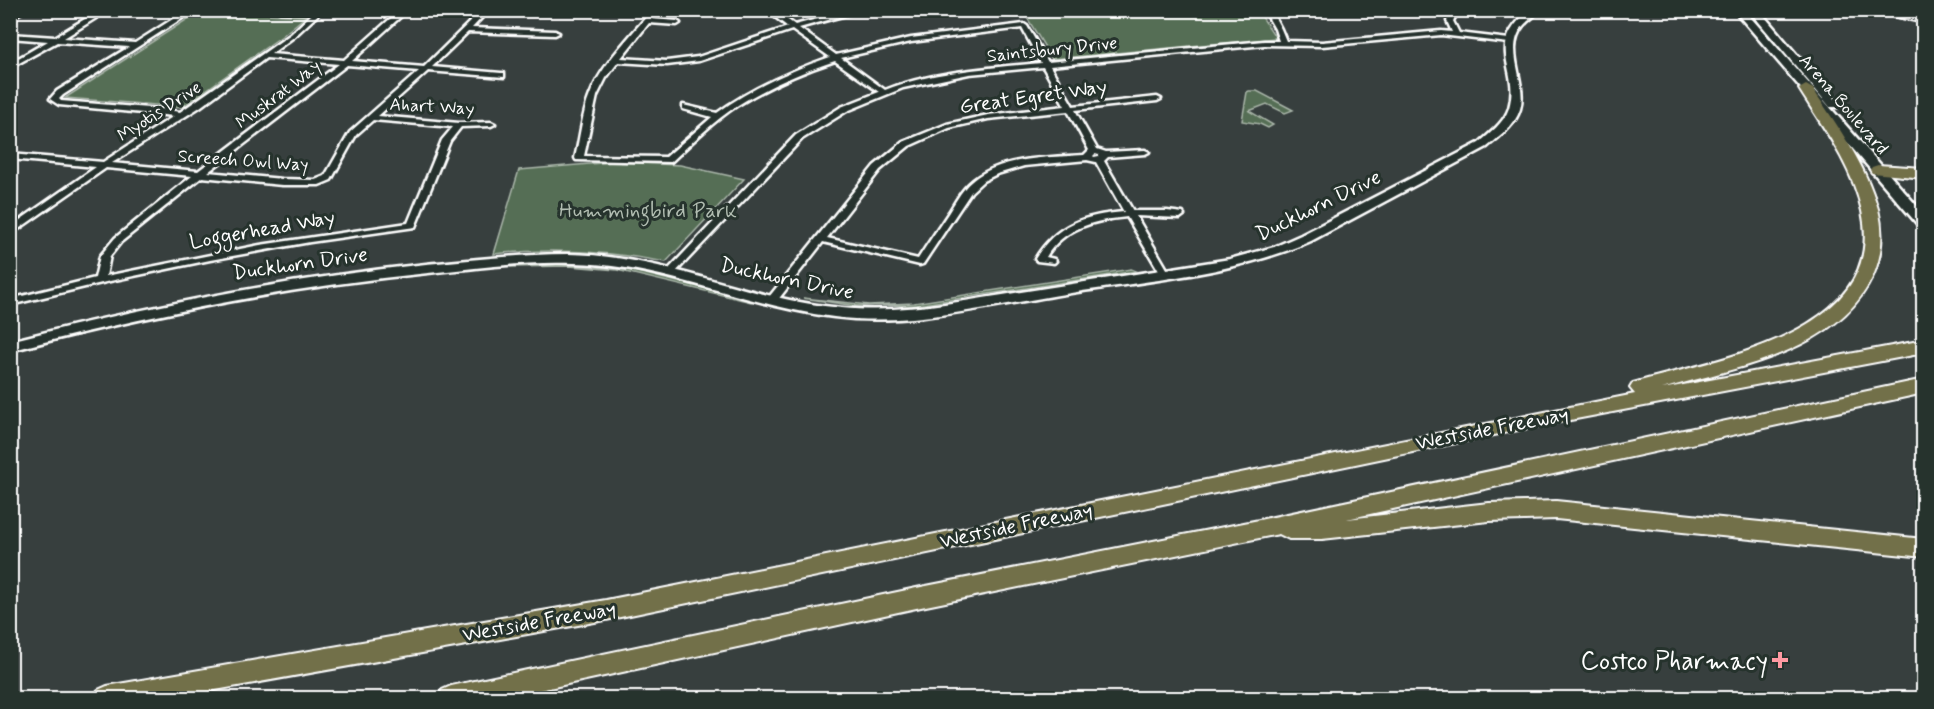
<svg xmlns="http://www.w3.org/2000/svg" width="1934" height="709" viewBox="0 0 1934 709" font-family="Mynerve,sans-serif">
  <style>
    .green { fill: #556e54; stroke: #aab6aa; stroke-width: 1.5 }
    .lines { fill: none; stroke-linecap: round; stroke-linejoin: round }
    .street-casing { stroke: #fff; stroke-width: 5 }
    .secondary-casing { stroke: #fff; stroke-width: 5 }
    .highway-casing { stroke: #fff; stroke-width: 4 }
    .street { fill: #26332d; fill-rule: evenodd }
    .secondary { fill: #26332d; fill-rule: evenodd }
    .highway { fill: #726f4a; fill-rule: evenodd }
    .poi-dot { fill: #ff9aa2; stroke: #26332d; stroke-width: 2 }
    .labels { text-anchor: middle; stroke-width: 6; stroke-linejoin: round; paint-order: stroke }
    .far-street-label { font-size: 18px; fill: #fff; stroke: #26332d }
    .street-label { font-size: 21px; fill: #fff; stroke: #26332d }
    .park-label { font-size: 21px; fill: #b2beb2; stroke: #26332d }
    .near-poi-label { font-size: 26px; fill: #fff; stroke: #26332d; text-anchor: end }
  </style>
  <rect width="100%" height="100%" fill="#373f3e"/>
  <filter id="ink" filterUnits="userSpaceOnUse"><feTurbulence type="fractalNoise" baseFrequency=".0167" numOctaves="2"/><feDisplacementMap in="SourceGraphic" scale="12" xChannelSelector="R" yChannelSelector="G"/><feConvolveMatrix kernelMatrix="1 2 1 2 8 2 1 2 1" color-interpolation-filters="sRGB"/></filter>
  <g filter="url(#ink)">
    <path class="green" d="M200,11L306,16L282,36L182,107L65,98Z
      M1023,11H1258L1276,38L1052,59Z
      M1249,91H1257L1293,110L1285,113L1267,104L1249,111L1273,125L1268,128L1260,124L1242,121L1247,92Z
      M613,162L680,165L744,179L666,262C608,251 552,248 494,254L519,170Z
      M560,264L629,270L752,300L751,302L617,270L569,266L510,267Z
      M1131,269L1136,271L917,305L856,306L803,298L869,305L914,303Z"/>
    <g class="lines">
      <defs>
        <path id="street" d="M16,10H25L10,19V14Z
          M100,10H109L64,38L135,43L187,10H195L63,95L59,99L61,101L161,109L180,112L291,34L313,13L280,12L277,10H323L295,36L271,54L344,60L400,10H408L352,61L424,67L482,10H489L472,28L555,31L559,33L555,35L468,32L432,67L501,73H504V77L428,71L378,116L459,123L491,122L495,124L491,126L461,127L450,141L415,227L310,242L210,260L110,281L10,305V299L95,278L100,256L115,238L192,176L106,168L10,235V227L96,167L10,159V154L103,162L174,116L59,105L50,99L57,91L129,47L57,42L10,68V63L48,41L10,38V34L55,37ZM266,58L339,64L198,171L112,163L200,107ZM347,65L419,71L350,132L325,176L315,180L282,179L208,172ZM373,120L453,127L442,140L408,223L260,245L106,276L110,256L121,242L202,177L282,185H319L331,180L356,135Z
          M652,10H659L652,19L677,21L680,23L677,25L649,23L621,58L667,61L698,57L788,27L766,10H774L795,25L851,10H864L799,28L836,55L911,38L1024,24L1027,26L1048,62L1264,41H1279L1275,29L1264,10H1271L1281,29L1286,41L1322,42L1441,31L1452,32L1447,21L1452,10H1459L1453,21L1459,33L1509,39L1513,41L1509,43L1441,35L1322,46L1264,45L1050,66L1073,106L1157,97L1161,99L1157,101L1075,110L1097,149L1106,152L1145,150L1149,152L1145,154L1108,157L1104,161L1133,211H1167L1183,213L1184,215L1180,218L1136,216L1170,274L1168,276H1162L1127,217C1095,220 1063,228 1046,257L1054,259L1056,261L1054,263L1037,261L1035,259C1056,224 1085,215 1124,212L1096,162L1087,160L1024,166L997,174L983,181L971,192L923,264L920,265L823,242L777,301H769L768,299L769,297L874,166L903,142L947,124L988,115L1065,106L1043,67L969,74L903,88L847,111L802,139L672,276L669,277L664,274L666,272L796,135L841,107L879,92L835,61C801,72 769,86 738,105C714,121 692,142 671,162L576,160L575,158C580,138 582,114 590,95C601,65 631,36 652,10ZM1022,28L1041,63C991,68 932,71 885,90L841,58L911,42ZM792,30L830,57C790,71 751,88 717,113L683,105V109L712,117L666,157L584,156L597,96L606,78L618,62L667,65L699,61ZM1068,111L1089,150L1084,155C1045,158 993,156 965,188C959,195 954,204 949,212C939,227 928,243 918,259L827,238L880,170L909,146L949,128L988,119ZM1095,154L1099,155V156L1094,157L1093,156Z
          M1867,10H1883L1920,19L1917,21Z"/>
        <path id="secondary" d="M1530,10H1540C1535,16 1528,20 1523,26C1503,50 1528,82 1520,109C1515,126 1500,136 1487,147L1311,241C1236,274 1151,280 1071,293C994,305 912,327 834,317C746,306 664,265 574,263C526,261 476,268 428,273C287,287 148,315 10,351V341C147,306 285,279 426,264C473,260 521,254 568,254C663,255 749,300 842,308C903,314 962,301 1021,292C1091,281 1161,270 1230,259L1274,247L1301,235L1479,143C1490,133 1504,123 1509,108C1521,66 1483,49 1530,10Z
          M1734,10H1744L1924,214V227L1919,226Z
          M1749,10H1759L1838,103V107H1830Z"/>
        <path id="highway" d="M1806,85L1813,89C1838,127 1866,165 1878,209C1884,232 1882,255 1873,276C1837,353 1735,367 1662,389L1924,340V353L1523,429L606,620L171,698H94L98,690L107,686L606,600L1635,394L1630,388L1633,383C1716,359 1889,334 1862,211C1852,166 1823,127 1799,89Z
          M1878,165L1924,168V178L1872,173L1870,170L1872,167Z
          M1924,379V393L1347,519L1489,503L1556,501L1924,539V557L1556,519L1489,521L1322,539H1289L1279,534L921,607L503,698H438L442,690L451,686L921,587L1259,520Z"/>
      </defs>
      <use href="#street" class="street-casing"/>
      <use href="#secondary" class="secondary-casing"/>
      <use href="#highway" class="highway-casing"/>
      <use href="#street" class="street"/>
      <use href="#secondary" class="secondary"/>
      <use href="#highway" class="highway"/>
    </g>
  </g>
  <path class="poi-dot" d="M1777 651h6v6h6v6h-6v6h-6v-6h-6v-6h6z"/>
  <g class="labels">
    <g class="far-street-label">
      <text transform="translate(1052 49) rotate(-6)" y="6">Saintsbury Drive</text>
      <text transform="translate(278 94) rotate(-37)" y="6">Muskrat Way</text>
      <text transform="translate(1844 104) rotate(49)" y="6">Arena Boulevard</text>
      <text transform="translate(432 106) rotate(3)" y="6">Ahart Way</text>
      <text transform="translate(159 111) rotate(-33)" y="6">Myotis Drive</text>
      <text transform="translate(243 160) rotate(4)" y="6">Screech Owl Way</text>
    </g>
    <g class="street-label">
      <text transform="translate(1033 96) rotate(-8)" y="7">Great Egret Way</text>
      <text transform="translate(1318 205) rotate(-26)" y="7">Duckhorn Drive</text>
      <text transform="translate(262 229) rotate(-10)" y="7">Loggerhead Way</text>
      <text transform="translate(300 263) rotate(-8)" y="7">Duckhorn Drive</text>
      <text transform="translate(787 278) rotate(12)" y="7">Duckhorn Drive</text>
      <text transform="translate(1492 428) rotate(-11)" y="7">Westside Freeway</text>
      <text transform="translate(1016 525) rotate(-12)" y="7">Westside Freeway</text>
      <text transform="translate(539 621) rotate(-10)" y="7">Westside Freeway</text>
    </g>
    <g class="park-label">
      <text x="648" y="217">Hummingbird Park</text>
    </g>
    <g class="near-poi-label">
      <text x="1768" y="669">Costco Pharmacy</text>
    </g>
  </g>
  <rect width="1934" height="709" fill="none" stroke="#26332d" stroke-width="36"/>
  <rect x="18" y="18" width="1898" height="673" fill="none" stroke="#fff" stroke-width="2" filter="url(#ink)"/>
</svg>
